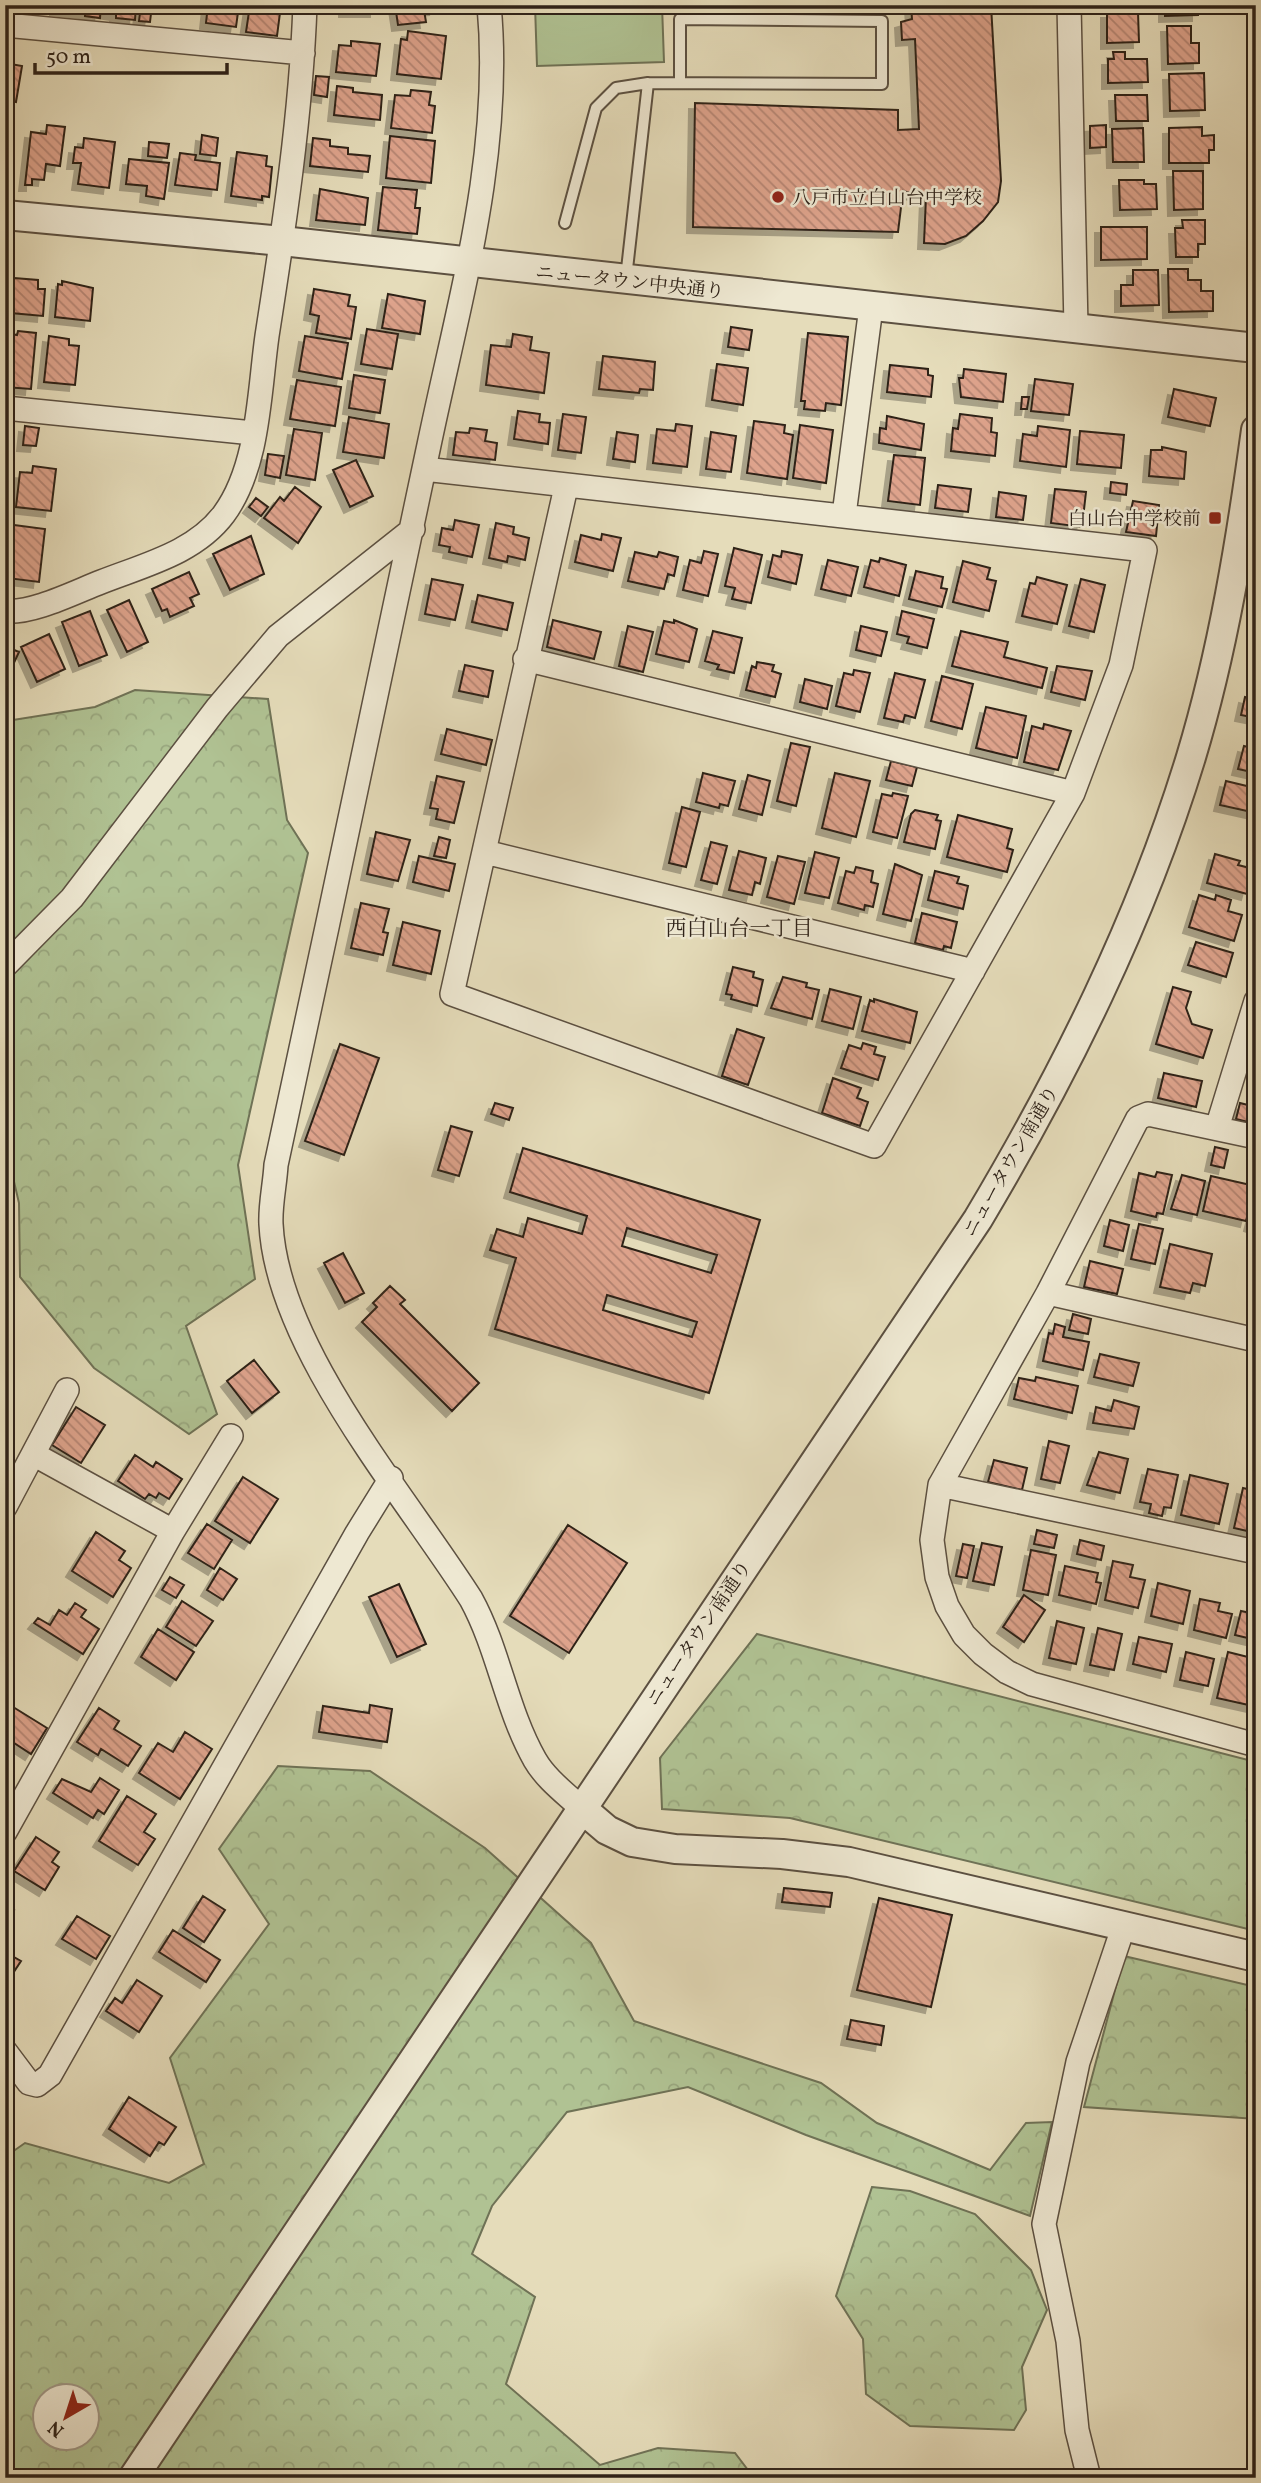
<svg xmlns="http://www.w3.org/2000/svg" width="1261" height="2483" viewBox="0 0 1261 2483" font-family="Vollkorn,'Noto Serif JP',serif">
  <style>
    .forest { fill: url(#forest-crowns); stroke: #6f7256; stroke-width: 2; fill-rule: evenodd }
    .pitch { fill: #b0c293; stroke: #6f7256; stroke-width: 2 }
    .building { fill: url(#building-back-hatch); stroke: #2e2219; stroke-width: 2; fill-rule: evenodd; filter: url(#shadow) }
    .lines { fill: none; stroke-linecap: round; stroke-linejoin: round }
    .service-casing { stroke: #5c5041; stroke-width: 14 }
    .minor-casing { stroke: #5c5041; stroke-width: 26 }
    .tertiary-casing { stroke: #5c5041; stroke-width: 32 }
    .service { stroke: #eee8d2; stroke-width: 10 }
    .minor { stroke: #eee8d2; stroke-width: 23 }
    .tertiary { stroke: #eee8d2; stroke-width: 28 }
    .poi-dot { fill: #8f2418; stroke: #eee8d2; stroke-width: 2.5 }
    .labels { text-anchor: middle; stroke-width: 5; stroke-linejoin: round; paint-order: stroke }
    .poi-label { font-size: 19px; fill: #2e2219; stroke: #eee8d2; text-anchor: start }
    .street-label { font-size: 19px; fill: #2e2219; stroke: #eee8d2 }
    .neighbourhood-label { font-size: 21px; fill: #2e2219; stroke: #eee8d2 }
  </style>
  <defs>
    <pattern id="forest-crowns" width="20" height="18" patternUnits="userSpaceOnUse" patternTransform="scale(1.75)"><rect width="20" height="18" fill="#b0c293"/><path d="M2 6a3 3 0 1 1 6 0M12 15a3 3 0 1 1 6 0" fill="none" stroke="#98a67e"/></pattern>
    <pattern id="building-back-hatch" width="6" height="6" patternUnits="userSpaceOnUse" patternTransform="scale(1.75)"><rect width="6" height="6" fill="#dea38c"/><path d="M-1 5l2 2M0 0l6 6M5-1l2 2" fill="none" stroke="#b48472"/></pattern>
    <filter id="shadow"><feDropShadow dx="-6" dy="6" stdDeviation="0" flood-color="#0004"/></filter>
  </defs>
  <rect width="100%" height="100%" fill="#e5dcba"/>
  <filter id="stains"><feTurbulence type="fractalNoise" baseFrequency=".00286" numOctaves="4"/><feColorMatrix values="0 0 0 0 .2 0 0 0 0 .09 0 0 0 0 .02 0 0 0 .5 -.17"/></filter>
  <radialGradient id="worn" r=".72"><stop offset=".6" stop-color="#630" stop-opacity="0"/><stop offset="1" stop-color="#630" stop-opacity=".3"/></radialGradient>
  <path class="forest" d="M135,690L268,699L287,820L308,853L238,1165L255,1279L186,1326L217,1414L189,1434L94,1368L20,1277L19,1203L5,1143V717L13,720L95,707Z
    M757,1634L1256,1762V1931L790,1818L662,1809L660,1758Z
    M278,1766L370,1771L485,1848L591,1943L634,2021L821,2083L877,2123L990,2170L1026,2123L1052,2122L1030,2216L806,2135L688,2087L567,2112L492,2206L472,2254L535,2297L506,2384L600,2465L658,2448L735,2453L754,2478H5V2157L25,2143L169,2183L204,2164L170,2058L269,1924L219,1849ZM46,2396H88V2438H46Z
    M1124,1956L1256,1987V2119L1084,2107Z
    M872,2187L910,2191L975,2214L1031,2270L1047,2310L1022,2367L1026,2410L1014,2430L910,2426L866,2394L863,2339L836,2296Z"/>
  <path class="pitch" d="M535,5H662L664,62L537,66Z"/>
  <path class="building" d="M56,5H101L100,18L85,16V12L56,9Z
    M104,5H136L135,20L116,18V14L103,12Z
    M141,5H152L150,22L139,21Z
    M208,5H239L236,27L206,23Z
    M250,5H281L277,36L246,32Z
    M345,5H376V11H345Z
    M395,5H434L435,9L424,10L426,22L398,25Z
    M728,5H859V6L746,12Z
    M911,5H991L1001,181L998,202L983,221L966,236L945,244L924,243L926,197L903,191L898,232L693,227L695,103L898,110V130L919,129L915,39L902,40L901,22L912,19Z
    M1165,5H1198V15L1165,16Z
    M1107,12H1138L1139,42L1107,43Z
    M1167,26H1191V43H1199V63L1168,64Z
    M408,31L446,36L441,79L397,74L401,39L407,40Z
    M351,41L380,44L376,76L336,72L339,45L351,46Z
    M1113,52H1125V59H1147L1148,82L1108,83V59H1114Z
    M5,63L22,66L16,102L5,100Z
    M1204,73L1205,110L1170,111L1169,74Z
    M316,76L329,77L327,97L314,95Z
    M337,86L353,88V92L382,95L380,120L334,115Z
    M411,90L431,92L429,105L435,106L432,133L391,128L395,95L410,96Z
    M1115,95H1147L1148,121H1116Z
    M47,125L65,127L60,166L46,164L44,180L32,179V185H25L31,132L46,134Z
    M1106,125V147L1090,148V126Z
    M1202,127V136L1214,135V150H1209V163H1169V128Z
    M1143,128L1144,162H1113L1112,129Z
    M202,135L218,138L216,156L200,154Z
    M390,136L435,141L431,183L386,178Z
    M84,138L115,142L109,188L78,184L81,163H73L75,147L83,148Z
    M313,138L330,140V146L348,148V154L370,156L368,172L310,166Z
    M149,142L169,144L167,158L148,156Z
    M5,151L13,152L9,183L5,182Z
    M237,152L267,156L266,166L272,167L269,197L262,196V200L231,196Z
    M180,153L196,155L195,160L220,163L217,190L175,185Z
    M129,159L169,163L164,199L146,196L147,186L126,184Z
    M1173,171H1203V209L1174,210Z
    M1119,180H1144V184H1156L1157,209L1120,210Z
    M383,187L417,190L415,208H420L417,234L378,230Z
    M320,189L368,198L365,225L316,220Z
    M1182,220H1205V244H1198V257H1176L1175,228H1183Z
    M1101,227H1147V259L1101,260Z
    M1168,269H1188V280H1201V291H1213V311L1169,312Z
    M1133,270H1158L1159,305L1121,306V285H1133Z
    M14,278L38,280V289H45L43,316L11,313Z
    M62,281L93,288L90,321L55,317L58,284L62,285Z
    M314,289L350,295L348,306L356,307L351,339L316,333L319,316L310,314Z
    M388,294L425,301L420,334L382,328Z
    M731,327L752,330L749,350L728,347Z
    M367,329L398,334L392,369L361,364Z
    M18,331L36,333L31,389L5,387L6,333L17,335Z
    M808,333L848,337L841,405L826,403L825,411L804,409L805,401H801Z
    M513,334L532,337L530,350L549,353L544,393L486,385L491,345L511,347Z
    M49,336L69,339V345L79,346L75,385L44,382Z
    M305,336L348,343L342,379L299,371Z
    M603,356L655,362L653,390L640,389L639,393L599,389Z
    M717,364L748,368L743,405L712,400Z
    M890,365L928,369V375L933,376L931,397L887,392Z
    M964,369L1006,374L1003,402L961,397L959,378H963Z
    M354,375L385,380L380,413L349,408Z
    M1035,379L1073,384L1069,415L1031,411Z
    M297,380L341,387L335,426L290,419Z
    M1174,389L1216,398L1210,426L1168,417Z
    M1022,397H1029L1027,409H1021Z
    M518,411L540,414L539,422L550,423L548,444L514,439Z
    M563,414L586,417L581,453L558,450Z
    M960,414L992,418L991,432L997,433L995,456L951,451L953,428L958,429Z
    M887,416L924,424L921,450L879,443L880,428L886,429Z
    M349,417L389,424L384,458L343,452Z
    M754,421L785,425L784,433L793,435L787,479L747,473Z
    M676,424L692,426L687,467L653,463L657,429L675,431Z
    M800,425L833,430L826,483L793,478Z
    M25,426L39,428L36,446L23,445Z
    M1038,426L1070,430L1066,467L1020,461L1023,434L1037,436Z
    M470,428L487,430L485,441L497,443L495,460L453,455L456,432L469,433Z
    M294,429L322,433L315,480L286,475Z
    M1080,431L1124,435L1121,468L1077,464Z
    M617,432L638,435L635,462L613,459Z
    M711,432L736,436L731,472L706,469Z
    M1162,447L1186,452L1184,479L1149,476L1151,450H1162Z
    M5,452H10L5,491Z
    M268,454L284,456L280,478L265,475Z
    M894,455L925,458L920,505L888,501Z
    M356,460L373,496L350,507L333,470Z
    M33,466L56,469L51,511L16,507L20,472L32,473Z
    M1111,482L1127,484L1126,495L1110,493Z
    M938,485L971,489L968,512L935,508Z
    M295,487L321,507L298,543L264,518L280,497L284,501Z
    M1055,489L1086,492L1082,527L1051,523Z
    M999,492L1026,496L1023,520L996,517Z
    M256,498L268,507L261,516L249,507Z
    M1133,501L1159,505L1156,536L1126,532Z
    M455,520L479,525L472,557L449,552L450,547L439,545L442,528L453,530Z
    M496,523L514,527L513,534L529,538L525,560L508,556L507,562L489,558Z
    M14,525L45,529L39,582L7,578Z
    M602,534L621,538L613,571L575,562L581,535L601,540Z
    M251,536L264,574L230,590L213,554Z
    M734,548L762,555L751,603L732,599L735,588L725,586Z
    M704,551L718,554L708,596L683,590L690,560L701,563Z
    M782,551L802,555L796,584L768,577L773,555L781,557Z
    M635,552L657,557L659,552L678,557L674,576L668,574L664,589L628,581Z
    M880,558L906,565L899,596L864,587L871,560L879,562Z
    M828,560L858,567L851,596L821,589Z
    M963,561L990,568L987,579L996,581L989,611L953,602Z
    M916,571L943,577L941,588L947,589L942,607L909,599Z
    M189,572L199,594L190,598L194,606L170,617L167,609L162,611L152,589Z
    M1037,577L1067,585L1057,624L1022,616L1030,583L1035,584Z
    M432,579L463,585L455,620L425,614Z
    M1081,579L1105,585L1094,632L1069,626Z
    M478,595L513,603L507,630L472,622Z
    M129,600L148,642L127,652L107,610Z
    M90,611L107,655L79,666L62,622Z
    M902,611L934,619L927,648L907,643L909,637L897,634Z
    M553,620L601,632L594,659L547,647Z
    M674,620L697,629L689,662L656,654L664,621L674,623Z
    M628,626L653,632L643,672L619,666Z
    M861,626L887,632L881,656L856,650Z
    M713,631L742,638L734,673L717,669L719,665L705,661Z
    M961,631L1008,642L1004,657L1047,668L1042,688L952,666Z
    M49,634L65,669L37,682L21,647Z
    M5,646L19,652L5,682Z
    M757,662L774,665L772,671L781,674L775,697L746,690L752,666L756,668Z
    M465,665L493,671L488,697L459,691Z
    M1057,666L1092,671L1085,700L1051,692Z
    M854,670L870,673L860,712L836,706L844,673L853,675Z
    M895,673L925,680L915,718L905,715L903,722L884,718Z
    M942,676L973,684L962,729L931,721Z
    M805,679L832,686L827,709L800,702Z
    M1245,697L1256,700V718L1241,715Z
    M986,707L1026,716L1017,758L976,748Z
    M1044,724L1071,731L1058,770L1024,762L1032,726L1043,729Z
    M447,729L492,740L486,765L441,754Z
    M791,743L810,747L796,806L777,801Z
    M1244,746L1256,749V773L1238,769Z
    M891,761L917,767L912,786L886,780Z
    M703,773L735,781L728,806L720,804L719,808L696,802Z
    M835,773L870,781L856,837L822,828Z
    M748,775L770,781L762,815L739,809Z
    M437,776L464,782L454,823L436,819L438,809L430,808Z
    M1226,781L1251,787L1249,796L1256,798V813L1220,805Z
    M893,793L908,796L897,838L873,832L882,794L892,796Z
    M682,807L700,812L686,867L669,863Z
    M915,810L938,815L936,820L941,821L935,849L904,842L911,814Z
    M958,815L1012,829L1007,848L1013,850L1007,872L947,857Z
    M376,832L410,840L398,881L367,874Z
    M439,837L450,840L446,858L434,856Z
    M711,842L727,846L717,884L701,880Z
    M739,851L766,858L760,884L755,882L752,895L729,890Z
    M815,852L839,858L829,898L805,893Z
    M1215,854L1240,861L1238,865L1254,869L1247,894L1207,883Z
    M419,856L455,864L449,891L413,882Z
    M778,856L805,862L794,904L767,897Z
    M895,864L922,875L911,921L883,914Z
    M856,867L873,871L871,882L878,884L873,907L865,905L864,910L838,903L846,871L854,873Z
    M935,871L959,877L957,883L968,886L963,909L928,900Z
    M1199,895L1215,900L1216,895L1231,900L1228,911L1242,915L1234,941L1189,927Z
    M361,903L389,909L383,932L388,933L383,955L351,948Z
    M922,913L957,922L951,948L944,946L943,950L915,943Z
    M403,922L440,931L431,974L393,965Z
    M1196,942L1233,953L1226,977L1188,965Z
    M733,967L754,972L753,977L763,980L757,1006L731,999L732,995L726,994Z
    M783,977L807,983L806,987L819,990L812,1019L771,1008Z
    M1173,987L1191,992L1186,1008L1192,1024L1212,1030L1203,1058L1156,1044Z
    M830,989L861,997L853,1029L822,1021Z
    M874,999L917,1012L910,1043L862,1031L870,1000L874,1002Z
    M737,1029L764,1038L748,1085L722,1076Z
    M863,1043L876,1047L874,1054L885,1057L878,1080L841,1068L849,1045L861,1049Z
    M340,1044L379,1058L344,1155L305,1141Z
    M1164,1073L1202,1081L1196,1107L1158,1098Z
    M833,1078L861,1088L857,1098L868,1102L860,1126L822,1113Z
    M1250,1100L1256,1102V1124L1236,1119L1240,1103L1248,1105Z
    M495,1103L513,1108L509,1120L491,1114Z
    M451,1126L472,1132L459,1176L438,1170Z
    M1215,1147L1228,1150L1224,1168L1211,1165Z
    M523,1148L760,1220L709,1393L495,1329L516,1258L490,1250L497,1229L523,1237L528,1218L582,1234L587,1216L510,1192ZM627,1228L717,1255L711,1273L622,1246ZM607,1295L697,1322L692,1337L603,1310Z
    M1157,1172L1172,1175L1163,1214L1157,1213L1156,1217L1131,1211L1139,1173L1155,1177Z
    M1182,1175L1205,1181L1197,1215L1171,1209Z
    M1211,1176L1255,1186L1246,1221L1203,1211Z
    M1256,1202V1227L1250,1225Z
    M1110,1220L1129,1225L1123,1251L1104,1246Z
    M1139,1224L1163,1229L1155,1264L1131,1259Z
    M1170,1244L1212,1254L1205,1286L1193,1283L1190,1293L1160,1287Z
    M343,1253L364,1293L345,1303L324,1263Z
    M1090,1261L1123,1269L1117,1294L1084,1287Z
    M390,1286L405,1300L400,1304L479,1383L452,1411L362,1322L377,1307L373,1303Z
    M1073,1314L1091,1319L1088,1334L1069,1330Z
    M1055,1324L1065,1327L1063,1337L1089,1342L1083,1370L1043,1361L1049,1333L1053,1334Z
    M1100,1354L1139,1363L1133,1386L1094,1377Z
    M254,1360L279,1392L252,1413L227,1381Z
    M1036,1377L1078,1386L1072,1413L1014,1399L1019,1378L1035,1381Z
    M1114,1400L1139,1407L1134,1429L1093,1423L1096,1407L1111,1411Z
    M5,1407L13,1411L5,1425Z
    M76,1407L105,1425L81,1463L52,1445Z
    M1049,1441L1069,1446L1060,1483L1041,1479Z
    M1099,1452L1128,1459L1120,1493L1087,1485Z
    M135,1455L153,1467L156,1462L182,1479L169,1499L159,1493L156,1498L149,1494L145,1499L118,1481Z
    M994,1460L1027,1468L1022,1490L988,1482Z
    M1148,1469L1178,1475L1171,1508L1164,1507L1162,1516L1149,1513L1151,1504L1140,1502Z
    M1190,1475L1228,1484L1219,1524L1181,1515Z
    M243,1477L278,1499L250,1543L215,1521Z
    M1243,1488L1256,1491V1533L1234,1528Z
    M207,1524L232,1540L214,1569L188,1553Z
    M568,1525L627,1563L569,1653L510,1616Z
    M1037,1530L1057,1535L1054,1548L1034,1544Z
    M96,1532L125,1551L119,1560L131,1568L113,1597L72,1571Z
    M1080,1540L1104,1546L1101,1560L1077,1554Z
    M982,1543L1002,1547L994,1585L973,1581Z
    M963,1544L974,1546L967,1578L956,1576Z
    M1031,1550L1056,1555L1048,1595L1023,1590Z
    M1113,1561L1133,1565L1130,1577L1145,1580L1138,1608L1105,1600Z
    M1065,1566L1098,1573L1096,1582L1101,1583L1096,1604L1059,1595Z
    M220,1568L237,1579L223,1600L207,1590Z
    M170,1577L184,1585L176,1598L162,1590Z
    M1158,1583L1190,1591L1183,1624L1151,1616Z
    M399,1584L426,1644L397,1657L369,1597Z
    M1024,1595L1045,1610L1024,1642L1003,1627Z
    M1200,1599L1220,1603L1218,1611L1232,1614L1226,1638L1194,1630Z
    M182,1601L213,1621L196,1646L166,1627Z
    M75,1603L86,1610L81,1617L99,1629L83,1654L34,1623L38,1618L50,1625L59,1610L67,1615Z
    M1241,1611L1256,1614V1640L1235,1635Z
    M1057,1621L1084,1628L1076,1664L1049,1658Z
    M1098,1628L1122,1634L1114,1670L1090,1665Z
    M158,1629L194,1652L176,1680L141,1657Z
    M1139,1637L1172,1644L1166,1672L1133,1664Z
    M5,1652L12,1656L5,1668Z
    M1186,1652L1214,1659L1208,1686L1180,1680Z
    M1228,1652L1256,1659L1253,1706L1217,1698Z
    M5,1702L47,1728L31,1754L5,1737Z
    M370,1705L392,1709L387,1742L319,1732L323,1706L369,1713Z
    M99,1708L119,1721L114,1729L141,1746L128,1766L101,1749L98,1755L77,1742Z
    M185,1732L212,1749L180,1799L139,1773L158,1743L173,1752Z
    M100,1778L119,1790L104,1814L98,1810L93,1818L53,1793L62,1779L91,1792Z
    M127,1796L156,1814L144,1832L155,1839L138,1865L99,1841Z
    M36,1837L59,1852L52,1862L59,1867L45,1890L14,1871Z
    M784,1888L832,1893L830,1907L782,1902Z
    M203,1896L225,1910L204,1942L183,1928Z
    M879,1898L952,1915L931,2007L857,1990Z
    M5,1905L14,1910L6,1923L5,1922Z
    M77,1916L110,1936L96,1959L62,1939Z
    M173,1930L220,1960L206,1982L159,1952Z
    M5,1952L21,1961L6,1984L5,1983Z
    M137,1980L162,1996L139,2032L106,2011L115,1998L122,2003Z
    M851,2020L884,2026L881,2045L847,2039Z
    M129,2097L176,2127L164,2145L159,2142L150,2156L109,2129Z"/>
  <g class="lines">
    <defs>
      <path id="service" d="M565,223L596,108L616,88L648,83
        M626,278L648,83L882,84V21L680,19V83"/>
      <path id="minor" d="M489,5C503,153 459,301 429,445C380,685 327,925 276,1165C275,1184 270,1205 271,1224C277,1348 405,1495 471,1599C499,1650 506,1709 535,1760C546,1779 565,1793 580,1807
        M1069,5L1076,327
        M5,25L303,53
        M5,408L253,433
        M424,469L1145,550L1121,665L1073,793L874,1146L452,994L566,487
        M844,515L871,307
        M5,611C32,614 75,592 101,582C144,565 195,553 224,514C259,466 259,393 267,336C284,227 301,116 305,5
        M525,659L1073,793
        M485,852L973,971
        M5,966L72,898L217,708L278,636L413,529
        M1217,1128L1256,1001
        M1256,1137L1148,1114L1138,1118L1048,1293L940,1485L932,1540L937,1577L947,1606L964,1635L983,1654L1007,1672L1032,1684L1256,1745
        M1048,1293L1256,1340
        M35,1455L173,1531
        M940,1485L1256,1552
        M5,1507L67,1390
        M5,1832L173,1531L231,1436
        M5,2051L29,2083L37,2085L50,2075L357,1533L391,1478
        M1089,2478L1077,2430L1068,2341L1044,2224L1078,2062L1124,1925"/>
      <path id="tertiary" d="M5,215L282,241L1256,348
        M580,1807L607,1830L632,1842L675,1849L782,1854L849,1862L1256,1957
        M133,2478L978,1219C1065,1073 1141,921 1191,757C1223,651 1241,540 1256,430"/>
    </defs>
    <use href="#service" class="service-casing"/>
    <use href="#minor" class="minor-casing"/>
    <use href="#tertiary" class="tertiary-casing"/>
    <use href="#service" class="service"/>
    <use href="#minor" class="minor"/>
    <use href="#tertiary" class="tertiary"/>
  </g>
  <g class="poi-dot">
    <circle cx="778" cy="197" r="7"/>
    <rect x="1208" y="511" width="14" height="14" rx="3.5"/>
  </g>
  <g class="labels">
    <g class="poi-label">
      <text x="792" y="204">八戸市立白山台中学校</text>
      <text x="1201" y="525" text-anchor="end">白山台中学校前</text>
    </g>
    <g class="street-label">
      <text transform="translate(630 281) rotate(6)" y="7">ニュータウン中央通り</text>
      <text transform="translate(1010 1161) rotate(-60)" y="7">ニュータウン南通り</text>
      <text transform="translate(698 1633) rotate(-56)" y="7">ニュータウン南通り</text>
    </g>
    <g class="neighbourhood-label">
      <text x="739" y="935">西白山台一丁目</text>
    </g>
  </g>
  <rect width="1261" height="2483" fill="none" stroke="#e5dcba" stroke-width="28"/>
  <rect x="7" y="7" width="1247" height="2469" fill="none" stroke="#2e2219" stroke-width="3.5"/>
  <rect x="14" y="14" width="1233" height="2455" fill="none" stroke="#2e2219" stroke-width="2"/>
  <g transform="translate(66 2417) rotate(219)"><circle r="33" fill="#eee8d2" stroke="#a19988" stroke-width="2"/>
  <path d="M0-5L12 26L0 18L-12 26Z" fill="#8f2418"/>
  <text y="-10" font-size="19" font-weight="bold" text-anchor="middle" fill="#2e2219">N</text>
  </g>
  <path d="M35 63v10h192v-10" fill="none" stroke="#2e2219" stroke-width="3.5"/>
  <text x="46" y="63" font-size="21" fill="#2e2219" stroke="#eee8d2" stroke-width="5" paint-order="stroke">50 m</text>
  <rect width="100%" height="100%" filter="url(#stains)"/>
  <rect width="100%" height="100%" fill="url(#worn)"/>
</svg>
